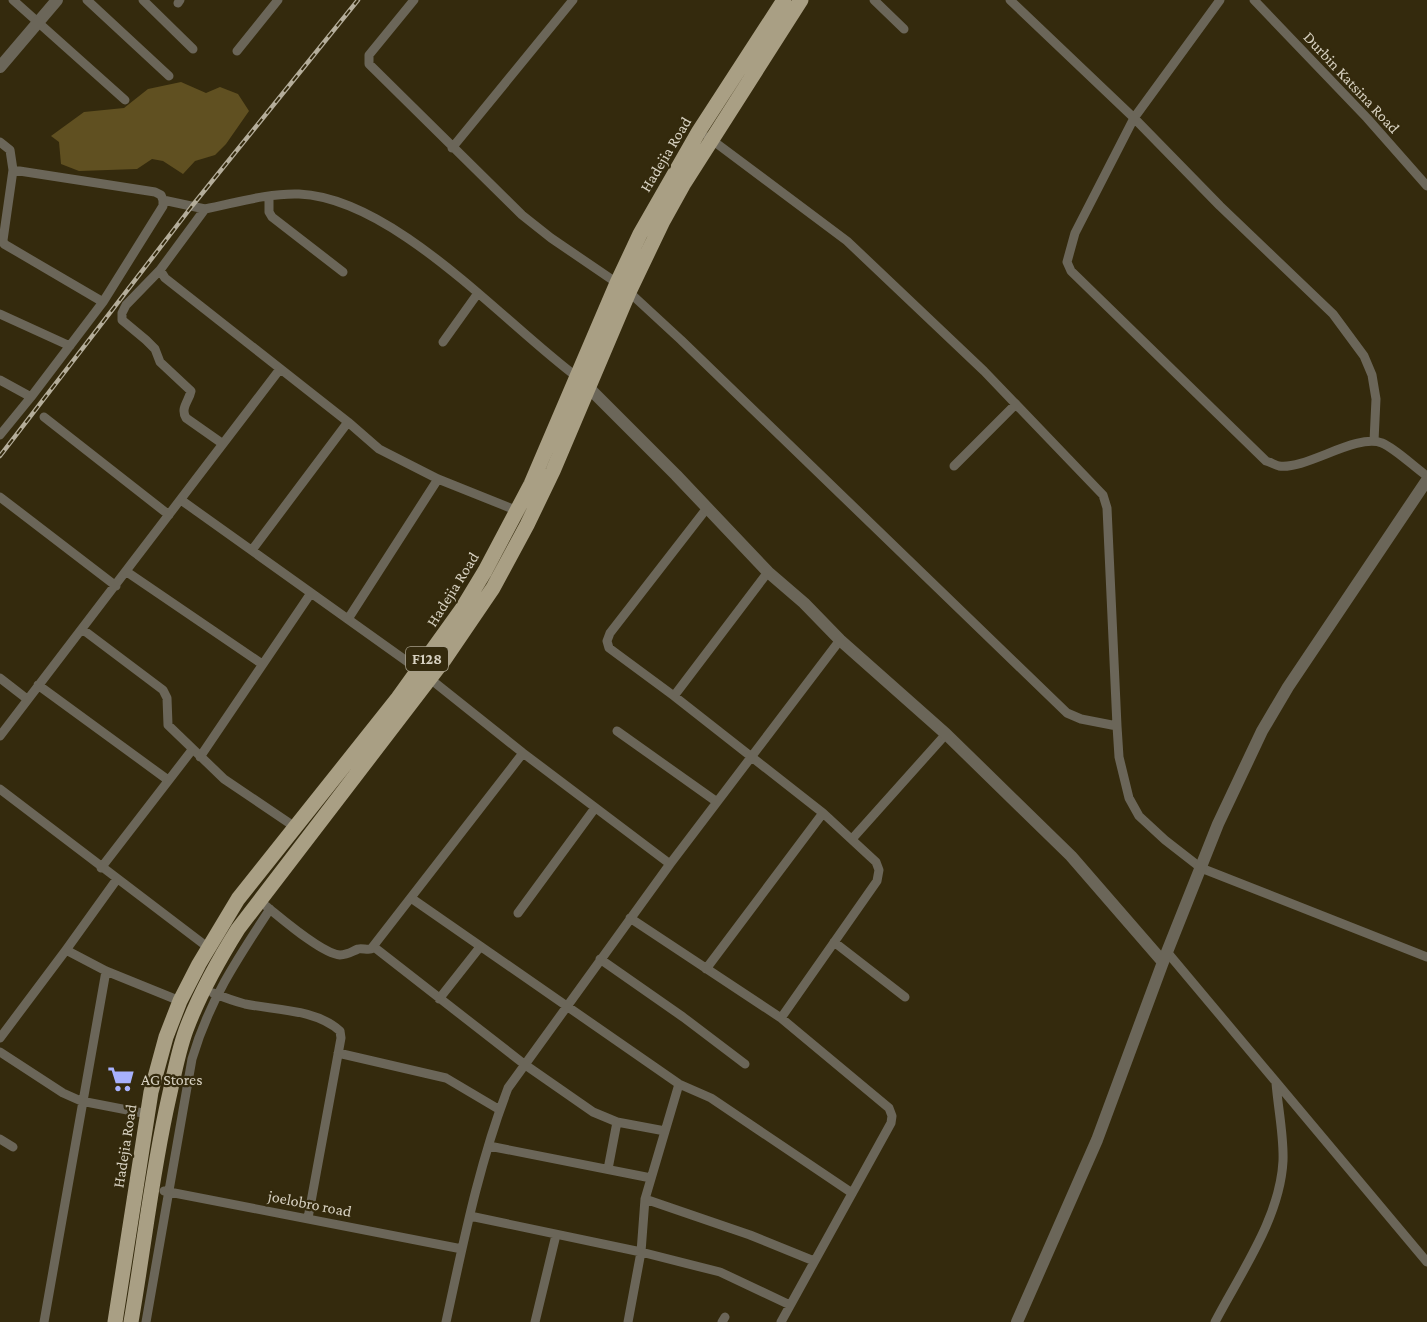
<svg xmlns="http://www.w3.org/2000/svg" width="1427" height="1322" viewBox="0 0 1427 1322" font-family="'Crimson Pro',serif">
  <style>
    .water { fill: #605021 }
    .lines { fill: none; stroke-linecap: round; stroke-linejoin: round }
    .minor { stroke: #6b6659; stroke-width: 9 }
    .tertiary { stroke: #6b6659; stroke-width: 12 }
    .primary { stroke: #a99f84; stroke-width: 15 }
    .rail-casing { stroke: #b4ad9a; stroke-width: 4.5 }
    .rail { stroke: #342a0d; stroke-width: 2; stroke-dasharray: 7; stroke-linecap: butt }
    .labels { text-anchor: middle; stroke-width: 4.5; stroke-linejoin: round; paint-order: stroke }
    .shield { fill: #342a0d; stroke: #a69f8b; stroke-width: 1.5 }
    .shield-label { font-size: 15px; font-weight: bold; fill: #d7d1c1 }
    .street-label { font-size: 16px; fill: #d7d1c1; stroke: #342a0d }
    .poi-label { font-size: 16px; fill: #d7d1c1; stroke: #342a0d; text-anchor: start }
  </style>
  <rect width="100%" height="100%" fill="#342a0d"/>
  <path class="water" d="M181,82L206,93L220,87L238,94L249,111L226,144L215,155L195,161L183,174L163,161L152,159L137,169L79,171L61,164L59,142L51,136L84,112L124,108L148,89Z"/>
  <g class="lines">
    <path class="minor" d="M13,0L125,100
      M87,0L169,76
      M143,0L193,49
      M414,0L369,55V64L522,215L551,238L617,283
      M874,0L904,29
      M1010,0L1134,118L1220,206L1333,314L1364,356L1372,375L1376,399L1374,441
      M1220,0L1134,118L1075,233L1067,262L1071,271L1266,461C1270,462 1275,465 1279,466C1306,470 1356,433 1382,443C1396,449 1414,467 1427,476
      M1254,0L1367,118L1427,186
      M178,3L180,0
      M237,51L278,0
      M708,137L847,241L984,371L1103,495L1107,508L1117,726
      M0,142L10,150L13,170L155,192L161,195L163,200L205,209
      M452,148L573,0
      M13,170L3,240L4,244L103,302
      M269,196V212L272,217L343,272
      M160,270L165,278L348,422L379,449L438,479L518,511
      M629,292L681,340L1067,713L1081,719L1117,726L1119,757L1129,798L1139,816L1165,840L1201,868L1427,957
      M0,314L70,346
      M443,342L478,293
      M0,380L31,397
      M44,417L169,515
      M0,435L31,397L103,302L163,206V200
      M223,444L186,418C180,408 189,401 191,391L160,362L155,349L146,340L122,320V313L126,305L160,270L205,209C236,203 267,193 299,194C394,198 503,322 577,377
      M954,466L1016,404
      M0,497L116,586
      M181,500L419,670L523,753L670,864
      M707,508L610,633L607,641L609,648L674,696L823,813L876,862L879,870L877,881L781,1018
      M252,550L348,422
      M127,572L262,664
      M348,619L438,479
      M82,629L163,690L167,698L168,725L224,779L295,827
      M0,678L27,699
      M38,685L168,780
      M674,696L768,572
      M617,731L717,802
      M0,736L280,369
      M200,757L311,593
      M0,789L210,949
      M852,839L946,734
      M101,868L192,750
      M411,898L679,1084L711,1098L852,1193
      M266,906C281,918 322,954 340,955C348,955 351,952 358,949C362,948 367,950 371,949L523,753
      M518,913L595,808
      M630,918L781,1018L889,1108L892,1116L891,1123L781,1322
      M834,942L905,997
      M374,947L524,1064L593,1112L617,1122L665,1131
      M66,950L106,971L180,1001
      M1167,952L1427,1262
      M600,959L683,1017L745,1064
      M706,969L823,813
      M213,993C223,997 234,1001 245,1004C275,1010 316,1009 340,1031L341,1038L308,1218
      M439,999L480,947
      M0,1038L66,950L117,879
      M0,1052L63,1093L81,1101L148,1114
      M338,1053L446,1078L500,1110
      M0,1139L13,1147
      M489,1146L651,1178
      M608,1169L617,1122
      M164,1191L462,1249
      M645,1199L750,1235L814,1261
      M470,1216L641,1252L720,1272L790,1305
      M44,1322L106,971
      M146,1322L192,1059C209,1001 237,959 270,909
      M446,1322C463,1244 479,1163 508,1088L670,864L840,640
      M535,1322L556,1235
      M628,1322L641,1252L645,1199L679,1084
      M722,1322L725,1317
      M1215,1322C1241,1272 1280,1218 1283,1161C1284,1136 1278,1108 1276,1083"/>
    <path class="tertiary" d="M0,67L57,0
      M583,382L676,475L768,572L804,603L840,640L946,734L1071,856L1163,962
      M1017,1322L1097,1140L1163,962L1218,824L1262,731L1288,687L1427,480"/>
    <path class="primary" d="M115,1322L151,1092L166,1037L180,1001L199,964L238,899L398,698L462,609L485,571L531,484L617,283L640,234L699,131L784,0
      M131,1322C144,1247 152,1171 169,1097C174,1075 178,1052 186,1030C199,995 218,961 238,929L444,660L493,588L527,525L553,471L629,292L663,221L683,185L801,0"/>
    <defs>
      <path id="rail" d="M0,456L192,206L358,0"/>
    </defs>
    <use href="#rail" class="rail-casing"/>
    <use href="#rail" class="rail"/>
  </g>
  <defs>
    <symbol id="supermarket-bare" viewBox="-9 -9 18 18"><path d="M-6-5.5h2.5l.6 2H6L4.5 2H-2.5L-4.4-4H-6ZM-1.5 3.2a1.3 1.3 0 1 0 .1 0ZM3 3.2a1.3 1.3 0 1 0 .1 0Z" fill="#a7b1fc" stroke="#342a0d" stroke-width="2.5" paint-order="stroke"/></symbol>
  </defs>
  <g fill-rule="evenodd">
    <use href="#supermarket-bare" x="102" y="1060" width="38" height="38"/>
  </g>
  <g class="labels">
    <rect class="shield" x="406" y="647" width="42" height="24" rx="4.5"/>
    <g class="shield-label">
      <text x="427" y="664">F128</text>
    </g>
    <g class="street-label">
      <text transform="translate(1352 82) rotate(47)" y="6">Durbin Katsina Road</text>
      <text transform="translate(665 154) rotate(-59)" y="6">Hadejia Road</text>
      <text transform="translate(452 589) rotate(-58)" y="6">Hadejia Road</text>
      <text transform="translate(124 1146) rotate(-81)" y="6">Hadejia Road</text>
      <text transform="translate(310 1203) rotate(11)" y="6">joelobro road</text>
    </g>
    <g class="poi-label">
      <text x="141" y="1085">AG Stores</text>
    </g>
  </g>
</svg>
